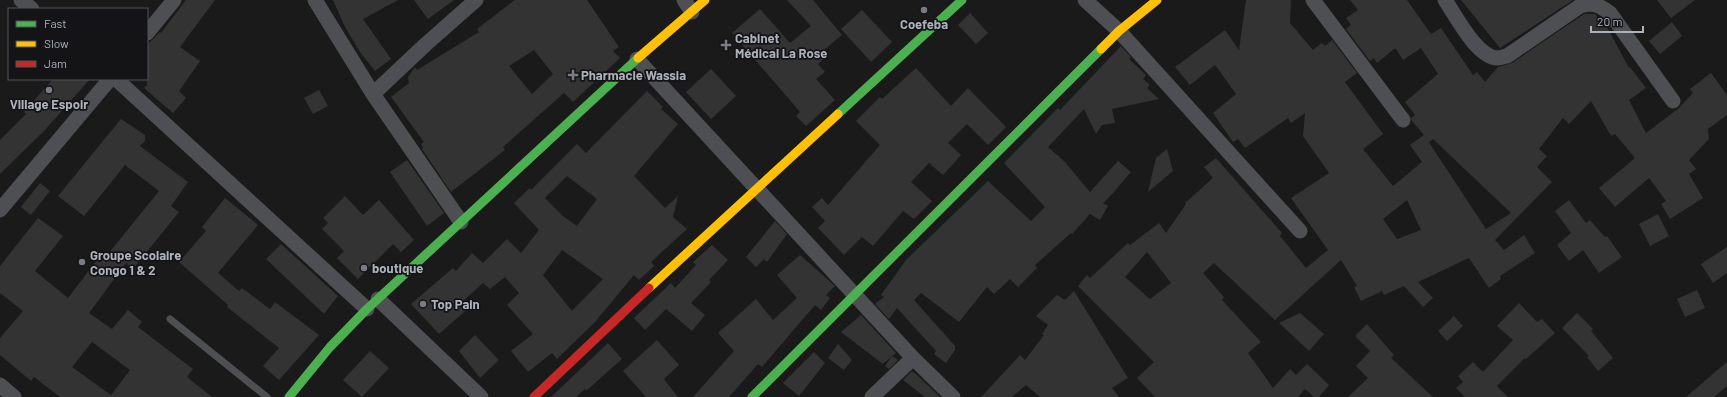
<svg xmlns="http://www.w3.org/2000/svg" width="1727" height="397" viewBox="0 0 1727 397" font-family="Barlow,sans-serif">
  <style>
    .building { fill: #333334; fill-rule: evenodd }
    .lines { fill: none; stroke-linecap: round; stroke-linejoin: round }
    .lane { stroke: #4e4f53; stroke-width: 7 }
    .street { stroke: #4e4f53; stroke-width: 15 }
    .fast { stroke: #4caf50; stroke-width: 9 }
    .slow { stroke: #ffc107; stroke-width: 9 }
    .jam { stroke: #c62828; stroke-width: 9 }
    .poi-dot { fill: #797c82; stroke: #141416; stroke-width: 1.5 }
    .labels { text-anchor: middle; stroke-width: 3.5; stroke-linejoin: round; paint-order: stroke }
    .poi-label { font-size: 13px; font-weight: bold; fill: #acb1ba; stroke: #141416; text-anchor: start }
  </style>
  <rect width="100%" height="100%" fill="#1a1a1a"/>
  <path class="building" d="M186,0H215L180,47L200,61L179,91L186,98L173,113L144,88L147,85V45L160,32L161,33Z
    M333,0H398L363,19L391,59L375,71L360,52L345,27Z
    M414,0H454L428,19Z
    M515,0H587L619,47L613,51L620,58L573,102L564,93L503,147L505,150L451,192L422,149L423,148L421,144L424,142L391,97L409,83L408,77L415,67L417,70L479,32L477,29ZM534,50L553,74L532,94L509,66Z
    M787,0H813L842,35L819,54L823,59L818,64L825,72L816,79L835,100L806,126L796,116L800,112L732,33L760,9L790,43L811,26Z
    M1246,0H1291L1290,23L1313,50L1322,43L1325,46L1332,40L1357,73L1345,82L1383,134L1363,149L1393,186L1422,162L1410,145L1424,135L1412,121L1411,118L1415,115L1405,102L1438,74L1421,48L1403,60L1396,49H1394L1377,63L1374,58L1370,61L1346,29L1351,25L1346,18L1358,10L1350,0H1407L1431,34L1441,28L1473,75L1477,72L1485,82L1498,67L1512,63L1584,14H1595L1605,28L1607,27L1629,68L1630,67L1646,88L1629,100L1646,133L1679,108L1693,93L1690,89L1711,73L1727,95V115L1708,129L1709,139L1689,160L1696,169L1689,174L1703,198L1670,219L1661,204L1666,201L1649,178L1615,207L1599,188L1635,158L1615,134L1611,136L1591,101L1569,124L1563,118L1539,149L1547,156L1537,167L1552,182L1495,240L1504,250L1524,235L1535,253L1500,276L1501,279L1489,288L1469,258L1418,282L1433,298L1423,307L1404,286L1384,295L1382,291L1361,301L1354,287L1357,286L1341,260L1275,320L1214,263L1203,273L1224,297L1222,300L1261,342L1248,353L1273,388L1290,369L1296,375L1307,364L1329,385L1319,397H1314L1305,389L1298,397H1155L1137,378L1154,362L1078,286L1087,275L1090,278L1128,243L1130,245L1159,223L1166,233L1186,204L1185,203L1213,178L1204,167L1216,158L1282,233L1280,236L1306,268L1328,250L1291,198L1329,173L1303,136L1305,113L1291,123L1288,118L1245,148L1238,139L1233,142L1213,113L1236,94L1215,65L1190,85L1175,67L1225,30L1239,50ZM1433,139L1511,213L1486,229L1428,141L1429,142ZM1407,200L1421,230L1397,239L1383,219ZM1147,252L1171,283L1150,299L1125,277Z
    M1461,0H1573L1500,48Z
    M1657,0H1695L1671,18Z
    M862,10L892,42L871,62L841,29Z
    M970,13L988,33L976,44L958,25Z
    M1672,22L1682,36L1660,54L1649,41Z
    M1121,46L1131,57L1129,59L1146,75L1143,79L1150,85L1147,88L1159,99L1112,109L1115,123L1102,125L1096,134L1084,109L1048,147L1065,162L1090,192L1118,161L1131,172L1113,193L1103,203L1108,206L1100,220L1090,214L1072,234L1071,233L1035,265L1037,268L1018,287L1010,279L994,294L987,287L959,322L921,293L914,300L955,346V350L946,363L934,354L936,351L897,308L889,319L875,304L884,297L881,295L906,260L988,181L1031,221L1045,207L1004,163L1058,108L1060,110Z
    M916,68L951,106L968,88L1006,127L988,145L967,124L948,143L961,155L943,175L929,163L911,182L932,201L914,219L903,211L873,246L862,237L844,255L818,228L825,221L812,207L822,198L828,205L880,145L856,121L880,97L882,99Z
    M711,69L736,96L711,119L686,92Z
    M53,79H90L45,130L0,174V140L26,114L24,112Z
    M319,90L328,106L313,114L304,98Z
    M647,91L663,107L661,109L678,124L634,176L665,208L678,196L673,217L687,229L651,262L654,266L639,280L634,275L595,322L557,359L552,353L528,372L511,351L533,334L507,305L519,293L505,277L490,289L483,283L464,300L470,307L439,334L411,304L453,268L456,271L472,253L483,263L507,239L521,253L539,230L514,203L530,188L531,190L577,144L586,153ZM567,176L597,199L577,226L563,216L545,198ZM562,250L603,279L572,311L543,275Z
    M121,119L145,135V141L140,146L188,182L171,206L179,212L133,269L126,263L89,313L112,329L128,310L142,322L138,327L193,369L187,377L212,397H60L34,377L31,381L0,355V338L23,311L0,293V266L38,218L63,236L35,271L68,298L100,256L104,259L159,191L125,165L84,216L58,196ZM92,342L130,370L111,395L72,367Z
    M1167,149L1173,171L1148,192L1156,158Z
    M407,160L444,213L427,226L390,172Z
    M40,183L50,191L31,215L21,207Z
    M345,196L363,215L379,200L414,240L401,252L393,244L358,279L337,258L344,251L322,229L328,223L323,218Z
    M225,198L258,225L218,273L239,291L242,288L270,309L275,302L319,335L279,380L263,366L279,348L227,307L228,305L179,262L206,231L202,227Z
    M1569,200L1586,223L1590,220L1605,237L1607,236L1622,257L1599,273L1583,250L1569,261L1557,245L1571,233L1555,211Z
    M1658,214L1669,236L1650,246L1639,224Z
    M775,221L787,234L767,262L764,259L756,267L746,257Z
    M281,244L338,296L324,314L266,259Z
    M712,245L728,260L709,280L711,282L691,303L705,315L692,331L666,309L645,330L634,318L671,283L675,288L696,265L693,262Z
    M1727,247V273L1713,283L1701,264Z
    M800,255L835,286L826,295L830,298L821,310L815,305L762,367L758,364L729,397H693L734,351L718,333L756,299L773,320L797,298L777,275Z
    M1697,290L1705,308L1685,317L1677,299Z
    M1074,291L1128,378L1112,388L1119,397H1040L1026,385L1012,397H981L1020,355L1025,360L1044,335L1042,334L1048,325L1036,316L1057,295L1065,300Z
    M1519,303L1537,322L1542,319L1555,333L1526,359L1525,358L1497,386L1508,397H1465L1456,388L1463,382L1458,376L1473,362L1483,372L1513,340L1497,326Z
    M1300,313L1324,334L1309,351L1279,323Z
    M1577,313L1593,329L1591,331L1613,358L1598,371L1587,357L1589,356L1562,328Z
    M861,315L896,353L883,364L841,332Z
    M1454,316L1463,326L1447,341L1438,331Z
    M1367,324L1394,355L1391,358L1433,397H1348L1368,378L1356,366L1370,351L1355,336Z
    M475,335L499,360L480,378L459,351Z
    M657,340L679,365L664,379L678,397H646L623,371Z
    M608,343L622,359L586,391L585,389L576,397H551Z
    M838,344L852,360L844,370L828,358Z
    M370,351L389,368L362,397L343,380Z
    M814,352L825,363L799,396L783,383Z
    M892,356L898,360L889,369L885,366Z
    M1727,362V386L1714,397H1686Z
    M912,371L917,375L940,397H925L903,380Z"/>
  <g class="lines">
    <path class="lane" d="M170,319L267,397"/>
    <path class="street" d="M21,0L32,9
      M315,0L373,94L461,222
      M684,0L692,12
      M1085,0L1119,31L1300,231
      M1313,0L1403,120
      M1445,0C1456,16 1477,58 1498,58C1501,58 1505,56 1507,56L1580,6C1593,2 1599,5 1610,13L1673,101
      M147,33L174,0
      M637,59L913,358L953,397
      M116,79L367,309
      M373,94L425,45L476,0
      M0,210L110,79
      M378,299L481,397
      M0,385L14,397
      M872,397L913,358"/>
    <path class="fast" d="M838,114L962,0
      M289,397L330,347L367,309L638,58
      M752,397L1101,49"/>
    <path class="slow" d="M1101,49L1119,31L1157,0
      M638,58L705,0
      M649,288L838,114"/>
    <path class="jam" d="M534,397L649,288"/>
  </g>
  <g class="poi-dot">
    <circle cx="924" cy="10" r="4"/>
    <path d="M724 39h4v4h4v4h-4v4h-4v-4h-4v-4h4z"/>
    <path d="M571 69h4v4h4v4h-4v4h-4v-4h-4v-4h4z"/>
    <circle cx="49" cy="90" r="4"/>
    <circle cx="82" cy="262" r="4"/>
    <circle cx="364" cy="268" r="4"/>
    <circle cx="423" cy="304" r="4"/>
  </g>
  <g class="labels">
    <g class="poi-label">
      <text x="924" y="29" text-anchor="middle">Coefeba</text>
      <text x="735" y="43">Cabinet<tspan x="735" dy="15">Médical La Rose</tspan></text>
      <text x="581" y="80">Pharmacie Wassia</text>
      <text x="49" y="109" text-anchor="middle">Village Espoir</text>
      <text x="90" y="260">Groupe Scolaire<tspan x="90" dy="15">Congo 1 &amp; 2</tspan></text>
      <text x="372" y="273">boutique</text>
      <text x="431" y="309">Top Pain</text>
    </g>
  </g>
  <rect x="8" y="8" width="140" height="72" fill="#141416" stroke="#515358"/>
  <rect x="16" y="21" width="20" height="6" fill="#4caf50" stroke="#515358"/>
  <text x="44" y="28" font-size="12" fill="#acb1ba">Fast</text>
  <rect x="16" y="41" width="20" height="6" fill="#ffc107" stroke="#515358"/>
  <text x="44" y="48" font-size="12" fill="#acb1ba">Slow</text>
  <rect x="16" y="61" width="20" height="6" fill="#c62828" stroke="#515358"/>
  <text x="44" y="68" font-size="12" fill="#acb1ba">Jam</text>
  <path d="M1591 26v6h52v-6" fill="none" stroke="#acb1ba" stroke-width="2"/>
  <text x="1597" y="26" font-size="12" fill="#acb1ba" stroke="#141416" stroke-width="3" paint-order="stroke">20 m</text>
</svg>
